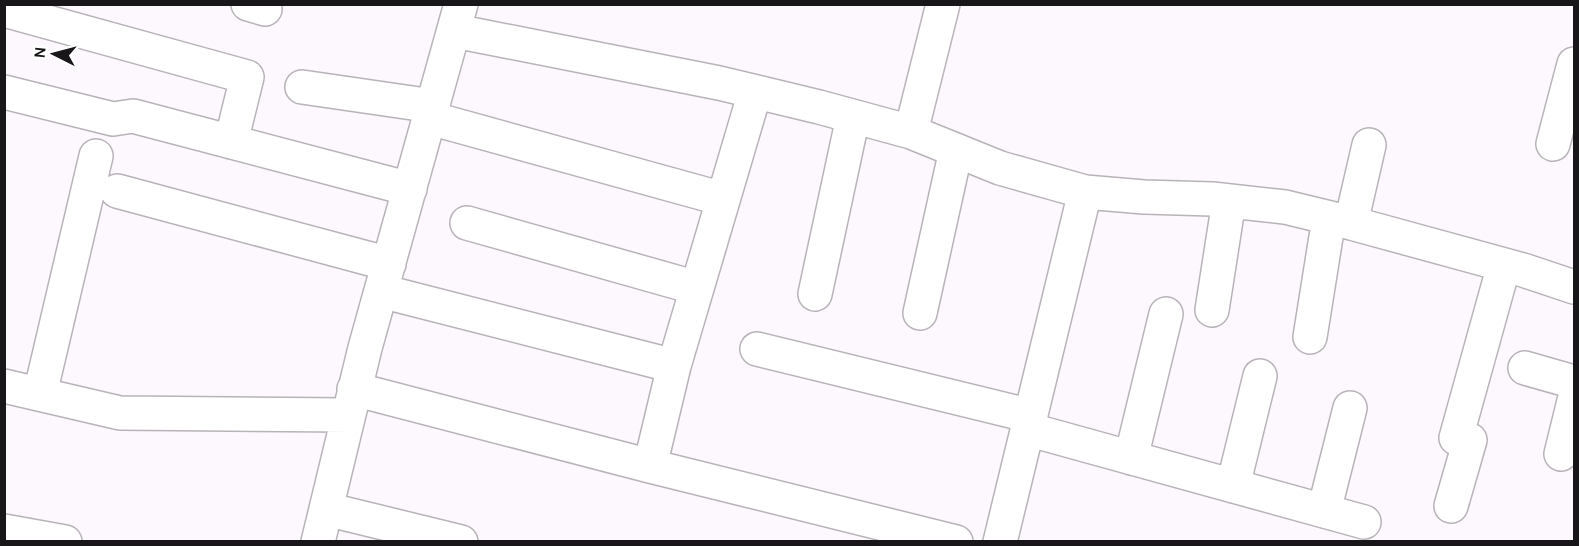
<svg xmlns="http://www.w3.org/2000/svg" width="1579" height="546" viewBox="0 0 1579 546" font-family="Karla,sans-serif">
  <style>
    .lines { fill: none; stroke-linecap: round; stroke-linejoin: round }
    .minor-casing { stroke: #b8b3b8; stroke-width: 36 }
    .minor { stroke: #fff; stroke-width: 33 }
  </style>
  <rect width="100%" height="100%" fill="#fcf8fd"/>
  <g class="lines">
    <defs>
      <path id="minor" d="M248,4L265,9
        M4,10L247,77L231,142
        M455,31L719,83L819,107L911,132L1000,168L1085,192L1144,197L1212,199L1285,207L1351,223
        M302,87L433,106
        M4,92L113,119L133,116L410,189
        M430,118L723,199
        M911,132L943,4
        M1553,144L1574,64
        M1369,145L1351,223L1523,270L1574,287
        M117,191L389,264
        M467,223L697,288
        M381,291L674,366
        M815,294L853,117
        M1212,310L1229,201
        M920,313L956,150
        M1310,337L1329,218
        M757,349L1031,416
        M1525,368L1574,382
        M4,386L120,413L348,415
        M354,389L650,466L956,542
        M40,394L96,156
        M1027,429L1364,522
        M1561,454L1574,401
        M1131,458L1166,314
        M650,466L674,366L755,92
        M1233,486L1260,376
        M1451,506L1470,440L1456,438L1504,265
        M326,509L461,542
        M1324,511L1350,408
        M4,531L65,542
        M318,542L365,348L461,4
        M1000,542L1085,192"/>
    </defs>
    <use href="#minor" class="minor-casing"/>
    <use href="#minor" class="minor"/>
  </g>
  <rect width="1579" height="546" fill="none" stroke="#181618" stroke-width="12"/>
  <g transform="translate(54 54) rotate(276)" stroke="#ffffff" stroke-width="4.5" paint-order="stroke">
  <path d="M0-4.5L10 22L0 15L-10 22Z" fill="#181618"/>
  <text y="-9" font-size="16" font-weight="bold" text-anchor="middle" fill="#181618">N</text>
  </g>
</svg>
